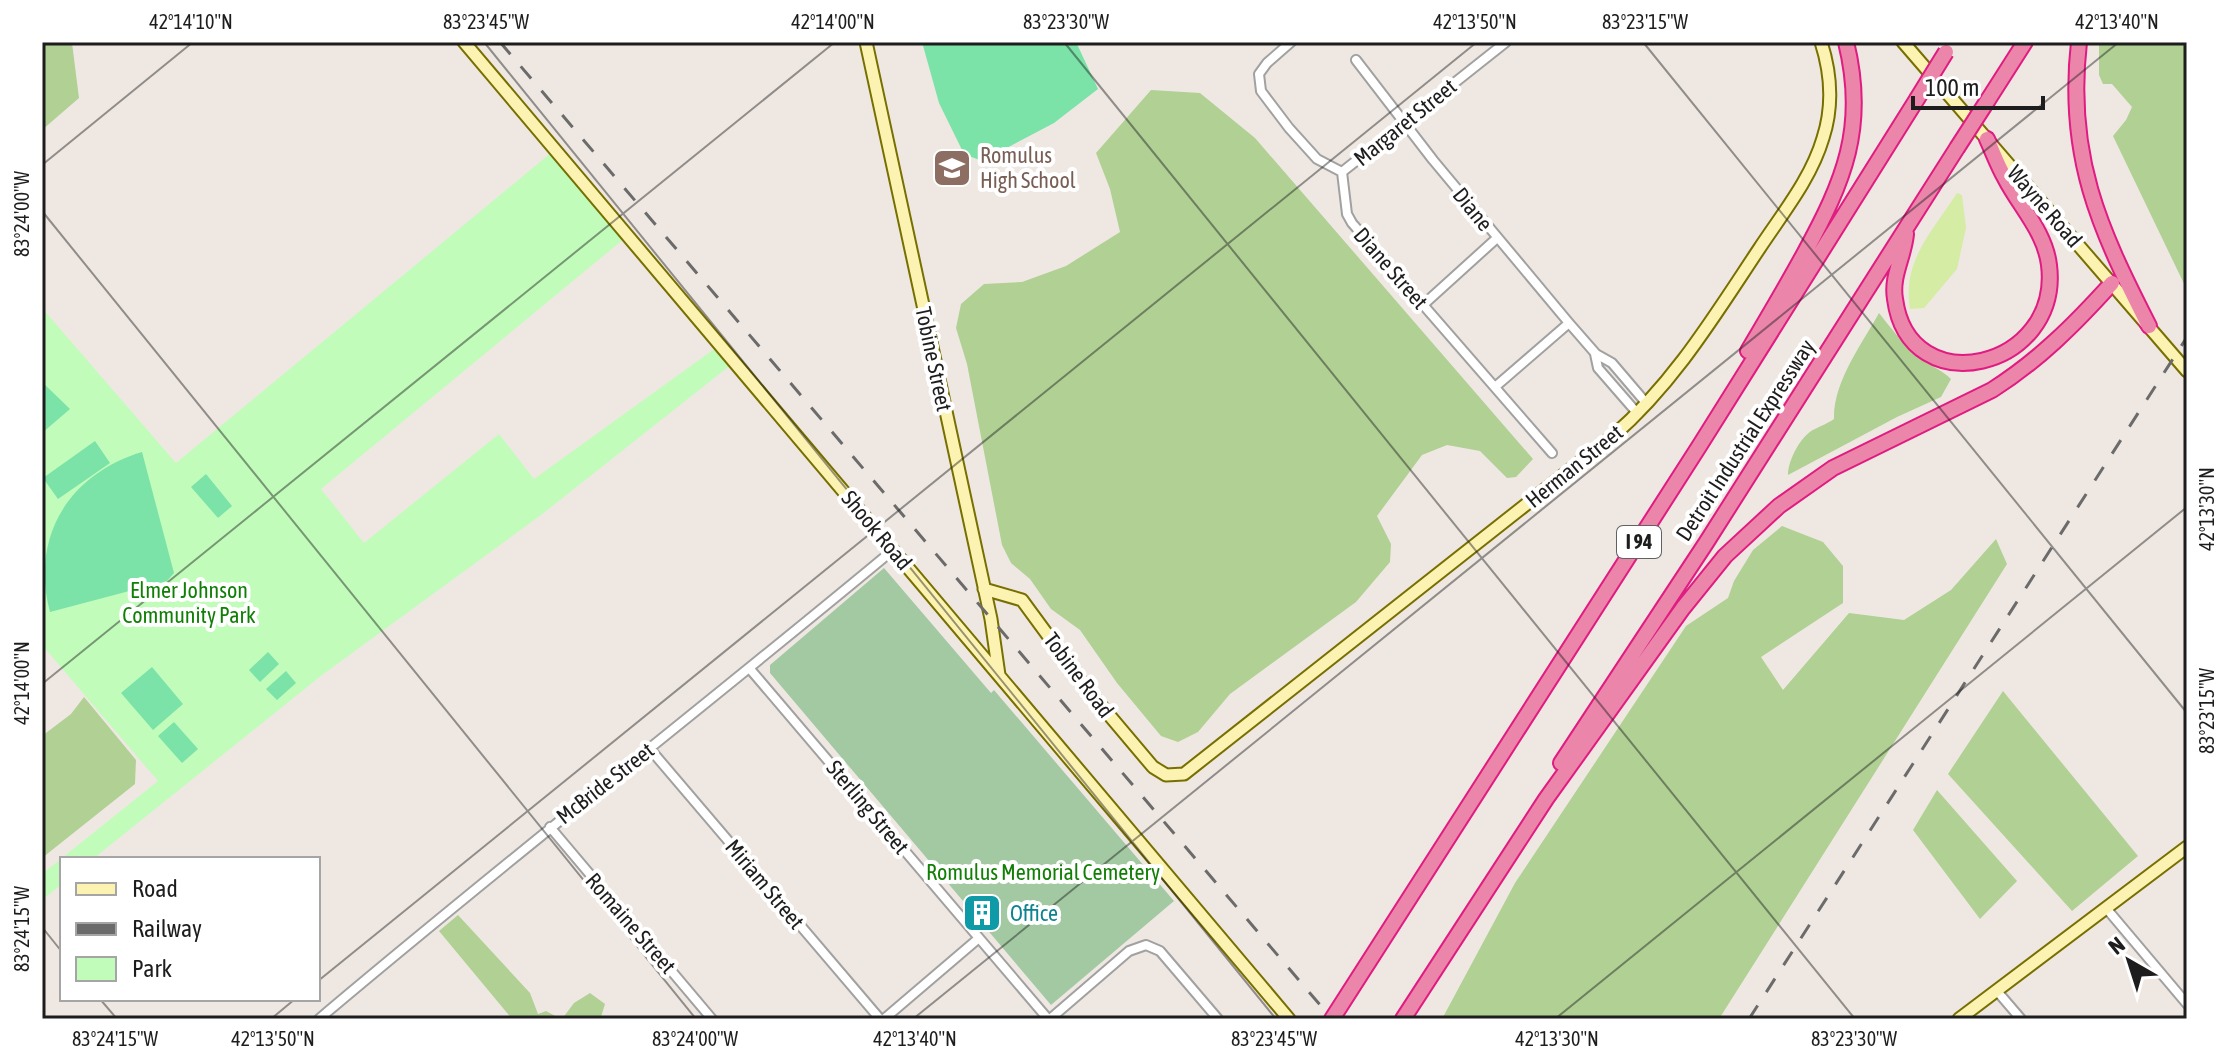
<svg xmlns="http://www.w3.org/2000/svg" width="2229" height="1061" viewBox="0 0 2229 1061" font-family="'Asap Condensed',sans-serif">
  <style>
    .grass { fill: #d4eca4 }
    .forest { fill: #b0d094 }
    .cemetery { fill: #a2c9a2 }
    .park { fill: #c1fcbb }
    .pitch { fill: #7be2a8 }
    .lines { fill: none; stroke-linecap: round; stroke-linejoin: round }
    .street-casing { stroke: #a1a1a1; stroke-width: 12 }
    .secondary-casing { stroke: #776f00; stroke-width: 15 }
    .highway-casing { stroke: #e01b81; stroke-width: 18 }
    .street { stroke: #fff; stroke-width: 8 }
    .secondary { stroke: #fcf3b2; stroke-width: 11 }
    .highway { stroke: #eb85a9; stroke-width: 14 }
    .rail { stroke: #6b6b6b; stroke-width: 3; stroke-dasharray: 16 16; stroke-linecap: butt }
    .highway-bridge-casing { stroke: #e01b81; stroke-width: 18; stroke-linecap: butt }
    .highway-bridge { stroke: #eb85a9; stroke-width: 14 }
    .ticks { fill: none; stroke: #1d1d1d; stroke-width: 2; stroke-opacity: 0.45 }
    .labels { text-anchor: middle; stroke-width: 8; stroke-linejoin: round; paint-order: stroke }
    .shield { fill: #fff; stroke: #616161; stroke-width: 2 }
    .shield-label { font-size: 20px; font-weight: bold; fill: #1d1d1d }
    .street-label { font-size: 22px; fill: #1d1d1d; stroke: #fff }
    .education-label { font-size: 22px; fill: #785e54; stroke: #fff; text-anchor: start }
    .park-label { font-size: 22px; fill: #117f06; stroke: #fff }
    .culture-label { font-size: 22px; fill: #0d838f; stroke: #fff; text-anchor: start }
    .neatline { fill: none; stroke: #1d1d1d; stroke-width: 3 }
    .ticks-label { font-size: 20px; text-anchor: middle; fill: #1d1d1d }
  </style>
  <rect width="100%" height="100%" fill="#efe8e2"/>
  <path class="grass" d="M1957,193L1962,195L1966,228L1957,269L1924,308L1910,309C1902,261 1932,232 1957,193Z"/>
  <path class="forest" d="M42,42L72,43L79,98L42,130Z
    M2099,42H2187V290L2113,136L2126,120L2132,107L2112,84H2103L2099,75Z
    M1151,90L1200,93L1255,138L1533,459L1516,477L1507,478L1480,451L1447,445L1422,455L1377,516L1391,544L1390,562L1356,602L1230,694L1198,732L1178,742L1161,736L1117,683L1080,630L1051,609L1030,579L1011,563L1002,545L967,364L956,328L961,304L984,284L1022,282L1066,266L1120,232L1110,189L1096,153Z
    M1879,313C1891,328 1903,344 1918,357C1928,365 1941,369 1951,379L1941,397L1897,417L1788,475C1788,460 1801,435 1815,429C1822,425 1827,424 1834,419C1833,382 1862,344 1879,313Z
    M1782,526L1823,542L1843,566V603L1761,657L1783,690L1849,613L1904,620L1951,590L1996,539L2007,564L1719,1019H1442L1515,883L1686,626L1728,598L1734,581L1753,550Z
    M2003,691L2138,856L2072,911L1948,774Z
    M84,697L136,760L135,784L42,858V736L71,714Z
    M1937,790L2017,881L1980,919L1913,830Z
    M458,915L530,993L538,1014L546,1011L561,1019H512L439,931Z
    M590,993L605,1004L601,1017L562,1019L574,1003Z"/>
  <path class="cemetery" d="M884,568L991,693L994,690L1174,901L1051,1005L770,673V665Z"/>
  <path class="park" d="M552,152L625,238L321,489L364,543L499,434L534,479L717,347L732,364L541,515L322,675L93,859H62V884L42,900V874L158,781L42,645V308L176,463Z"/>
  <path class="pitch" d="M922,42H1076L1098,89L1054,123L982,161L964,154L939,103Z
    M42,382L70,409L42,433Z
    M95,441L110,463L58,499L43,478Z
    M142,452L174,573L167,581L50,612C30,537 69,474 142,452Z
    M206,474L232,506L218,518L191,487Z
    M268,652L279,664L260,682L249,670Z
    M152,667L183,704L153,730L121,693Z
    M286,671L296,683L277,700L266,689Z
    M174,722L198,749L182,763L158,736Z"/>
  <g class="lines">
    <defs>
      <path id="street" d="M1291,42L1267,63L1259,74L1261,91L1289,128L1317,159L1342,172L1347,214L1352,223L1552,453
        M1356,60L1433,160L1569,323L1596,354L1612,363L1647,404
        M1342,172L1506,42
        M1423,305L1497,238
        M1595,354L1598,368L1638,414
        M1495,387L1569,323
        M750,669L1048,1019
        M650,749L880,1019
        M550,827L712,1019
        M2106,908L2187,1004
        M1997,991L2021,1019
        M319,1019C508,859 703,708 893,550
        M884,1019L979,938
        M1050,1019L1129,951L1146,945L1160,951L1218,1019"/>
      <path id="secondary" d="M464,42L1289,1019
        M866,42L991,619L999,675
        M1903,42L2187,371
        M984,589L1022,600L1088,690L1153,767L1166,775L1184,774L1613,436C1674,383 1715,315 1759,249C1782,214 1811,179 1823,138C1833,107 1831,73 1821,42
        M1959,1019L2187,847"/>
      <path id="highway" d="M2079,42C2066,156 2099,228 2149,326
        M1988,100L2025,42
        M1906,234C1904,257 1891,276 1895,299C1909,405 2062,369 2049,265C2045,232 2020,207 2005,178C1998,166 1993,152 1987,139
        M1748,351C1767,319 1786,287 1804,254C1844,181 1867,127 1846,42
        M1561,763L1706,543L1957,148
        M1332,1019L1700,445L1917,99
        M1403,1019L1546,799L1683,608L1725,556L1779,506L1833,468L1992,390C2038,361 2075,324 2112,283"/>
    </defs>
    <use href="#street" class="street-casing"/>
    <use href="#secondary" class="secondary-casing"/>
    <use href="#highway" class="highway-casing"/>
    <use href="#street" class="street"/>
    <use href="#secondary" class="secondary"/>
    <use href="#highway" class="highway"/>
    <path class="rail" d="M500,42L1332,1019
      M1749,1019L2187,337"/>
    <defs>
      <path id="highway-bridge" d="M1917,99L1946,52
        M1957,148L1988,100"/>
    </defs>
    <use href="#highway-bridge" class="highway-bridge-casing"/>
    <use href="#highway-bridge" class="highway-bridge"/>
  </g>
  <path class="ticks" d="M484,42L1276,1019M1064,42L1855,1019M1643,42L2187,713M42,165L193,42M42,211L696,1019M42,684L835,42M42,927L62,952M318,981L1477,42M100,999L117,1019M271,1019L295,999M913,1019L2119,42M1555,1019L2187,507"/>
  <defs>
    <symbol id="school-square" viewBox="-11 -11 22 22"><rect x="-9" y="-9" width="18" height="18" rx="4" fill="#8d6e63" stroke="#fff"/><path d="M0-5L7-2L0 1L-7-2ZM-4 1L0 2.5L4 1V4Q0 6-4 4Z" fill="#fff"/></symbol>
    <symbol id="building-square" viewBox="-11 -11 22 22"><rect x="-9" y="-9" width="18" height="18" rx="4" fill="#0f9aa8" stroke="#fff"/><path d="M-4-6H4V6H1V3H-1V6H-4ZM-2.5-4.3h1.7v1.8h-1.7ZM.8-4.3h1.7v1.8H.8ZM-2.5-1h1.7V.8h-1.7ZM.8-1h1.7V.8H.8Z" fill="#fff"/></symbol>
  </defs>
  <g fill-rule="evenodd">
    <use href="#school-square" x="930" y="146" width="44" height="44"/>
    <use href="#building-square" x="960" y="891" width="44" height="44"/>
  </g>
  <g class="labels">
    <rect class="shield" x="1617" y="526" width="44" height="32" rx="6"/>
    <g class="shield-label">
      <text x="1639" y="549">I 94</text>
    </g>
    <g class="street-label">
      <text transform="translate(1405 122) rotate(-39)" y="8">Margaret Street</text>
      <text transform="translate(2045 206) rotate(49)" y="8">Wayne Road</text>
      <text transform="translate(1473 209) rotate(51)" y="8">Diane</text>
      <text transform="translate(1391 268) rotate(49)" y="8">Diane Street</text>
      <text transform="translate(934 359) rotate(78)" y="8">Tobine Street</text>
      <text transform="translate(1745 440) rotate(-57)" y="8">Detroit Industrial Expressway</text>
      <text transform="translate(1574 466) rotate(-39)" y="8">Herman Street</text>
      <text transform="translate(877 530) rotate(50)" y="8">Shook Road</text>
      <text transform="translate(1079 675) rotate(53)" y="8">Tobine Road</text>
      <text transform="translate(605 783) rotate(-38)" y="8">McBride Street</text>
      <text transform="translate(868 807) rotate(50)" y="8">Sterling Street</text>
      <text transform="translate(765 884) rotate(50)" y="8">Miriam Street</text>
      <text transform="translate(631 923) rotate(49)" y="8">Romaine Street</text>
    </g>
    <g class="education-label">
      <text x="980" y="163">Romulus<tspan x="980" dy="25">High School</tspan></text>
    </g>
    <g class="park-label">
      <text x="189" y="598">Elmer Johnson<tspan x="189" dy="25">Community Park</tspan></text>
      <text x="1043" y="880">Romulus Memorial Cemetery</text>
    </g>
    <g class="culture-label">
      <text x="1010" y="921">Office</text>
    </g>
  </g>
  <rect width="2229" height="1061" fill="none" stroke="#ffffff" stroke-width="88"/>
  <rect x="60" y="857" width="260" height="144" fill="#ffffff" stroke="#a5a5a5" stroke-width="2"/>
  <rect x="76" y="883" width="40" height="12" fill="#fcf3b2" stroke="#a5a5a5" stroke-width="2"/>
  <text x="132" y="897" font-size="24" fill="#1d1d1d">Road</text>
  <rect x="76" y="923" width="40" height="12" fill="#6b6b6b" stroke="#a5a5a5" stroke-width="2"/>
  <text x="132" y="937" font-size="24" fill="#1d1d1d">Railway</text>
  <rect x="76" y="957" width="40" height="24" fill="#c1fcbb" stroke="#a5a5a5" stroke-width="2"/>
  <text x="132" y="977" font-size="24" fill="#1d1d1d">Park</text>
  <g transform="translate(2129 961) rotate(321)" stroke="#ffffff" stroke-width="6" paint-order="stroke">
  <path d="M0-6L14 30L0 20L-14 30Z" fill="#1d1d1d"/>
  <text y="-12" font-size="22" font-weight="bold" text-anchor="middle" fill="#1d1d1d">N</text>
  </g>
  <path d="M1913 96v12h130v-12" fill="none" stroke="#1d1d1d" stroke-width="4"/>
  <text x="1925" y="96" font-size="24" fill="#1d1d1d" stroke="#ffffff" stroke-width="6" paint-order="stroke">100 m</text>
  <rect x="44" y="44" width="2141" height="973" class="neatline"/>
  <g class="ticks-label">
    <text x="191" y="29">42°14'10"N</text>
    <text x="486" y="29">83°23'45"W</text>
    <text x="833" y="29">42°14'00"N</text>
    <text x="1066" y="29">83°23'30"W</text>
    <text x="1475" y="29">42°13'50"N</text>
    <text x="1645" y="29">83°23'15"W</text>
    <text x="2117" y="29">42°13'40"N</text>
    <text transform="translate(22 214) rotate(-90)" y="7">83°24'00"W</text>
    <text transform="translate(2207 509) rotate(-90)" y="7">42°13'30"N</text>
    <text transform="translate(22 683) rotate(-90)" y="7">42°14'00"N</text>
    <text transform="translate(2207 711) rotate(-90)" y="7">83°23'15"W</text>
    <text transform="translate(22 929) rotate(-90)" y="7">83°24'15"W</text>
    <text x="115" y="1046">83°24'15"W</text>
    <text x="273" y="1046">42°13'50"N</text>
    <text x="695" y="1046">83°24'00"W</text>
    <text x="915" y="1046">42°13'40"N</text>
    <text x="1274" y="1046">83°23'45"W</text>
    <text x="1557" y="1046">42°13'30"N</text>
    <text x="1854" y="1046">83°23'30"W</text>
  </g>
</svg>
